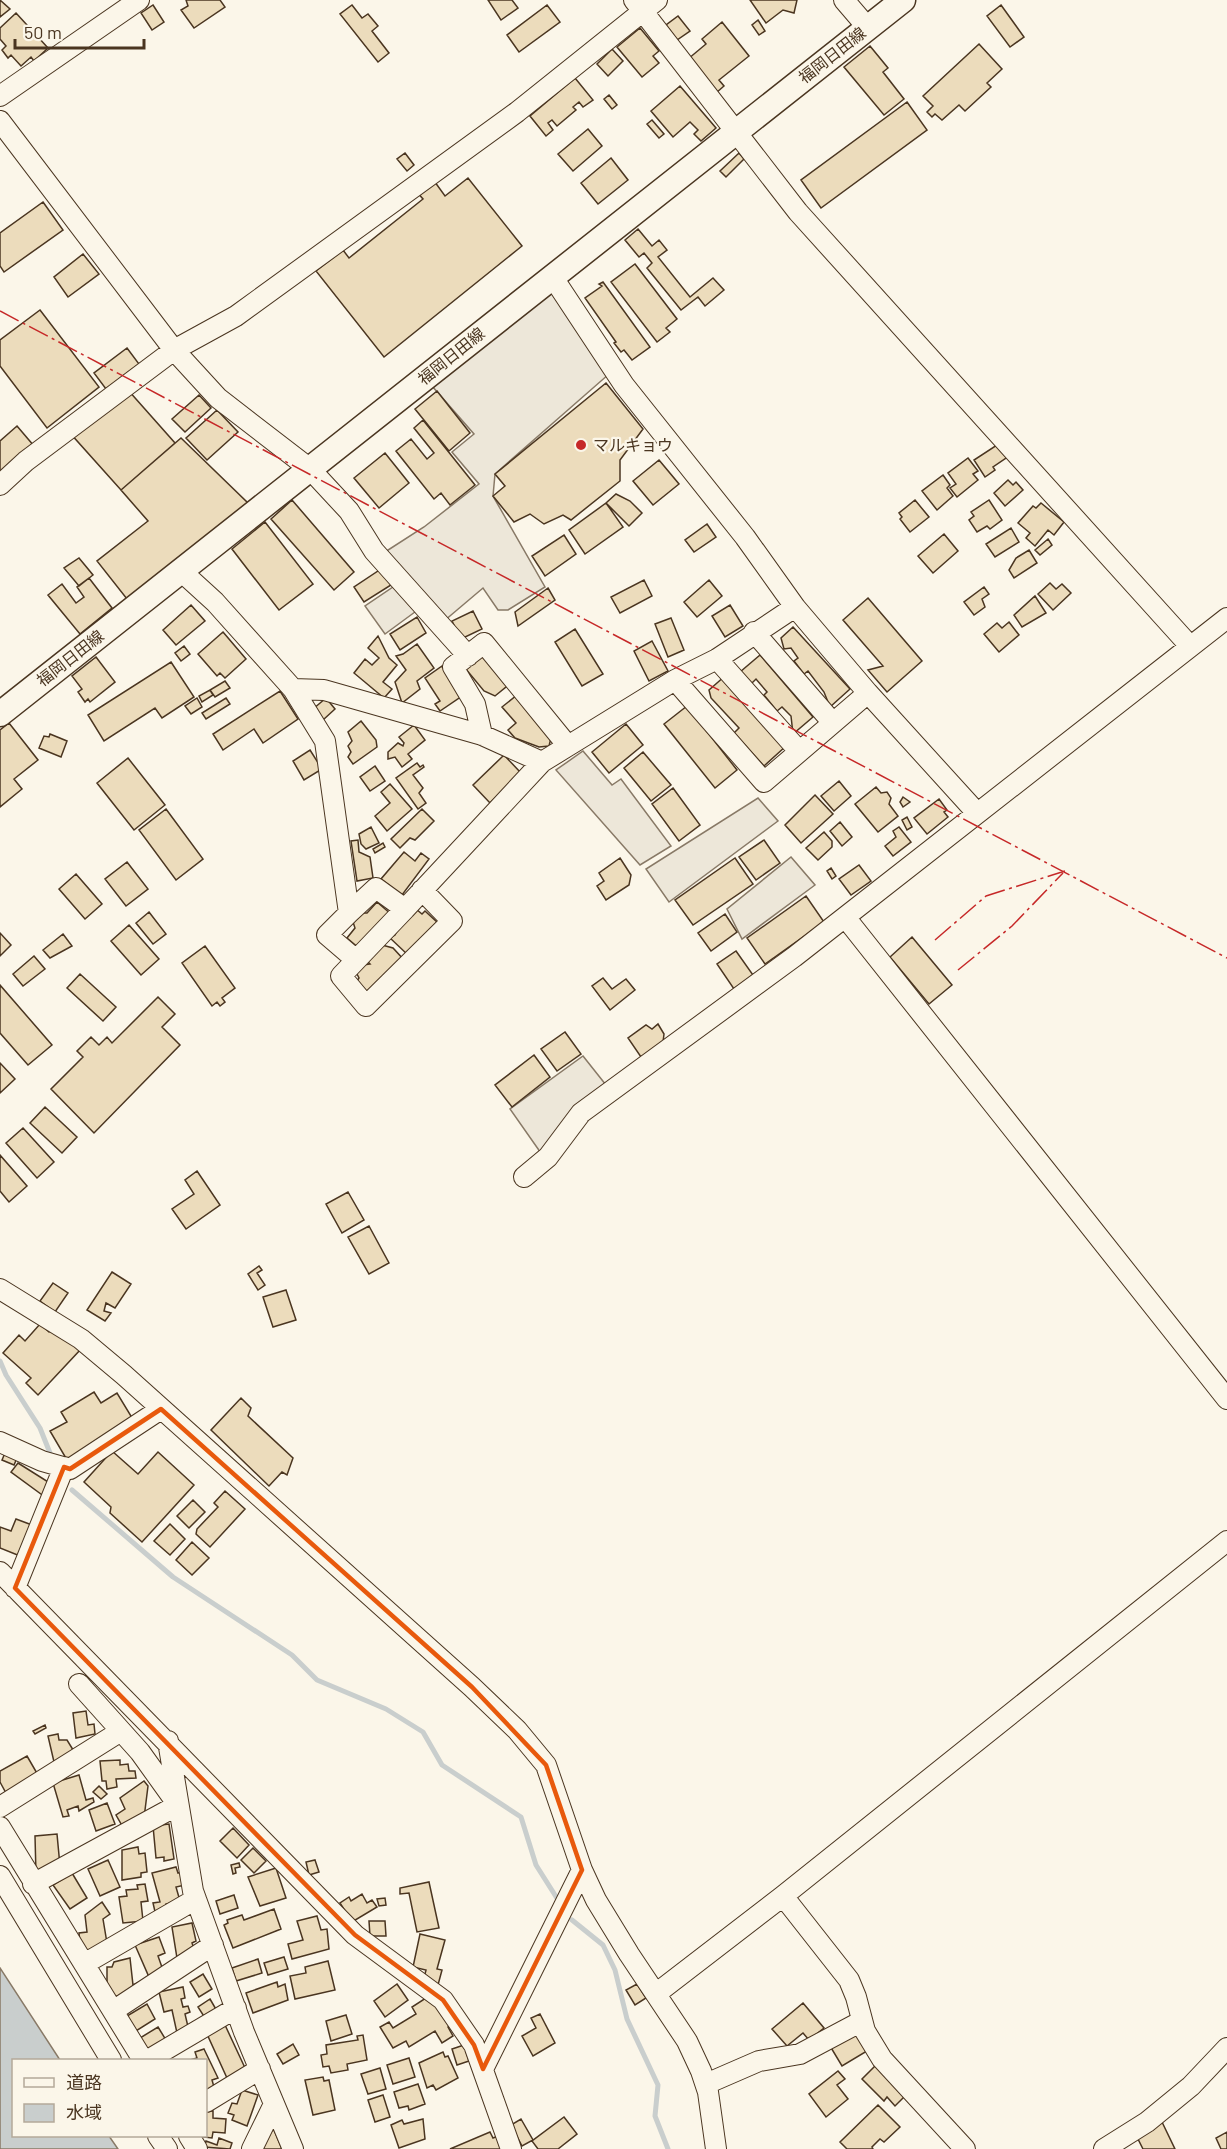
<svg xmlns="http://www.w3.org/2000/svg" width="1227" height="2149" viewBox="0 0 1227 2149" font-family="Barlow,'Noto Sans JP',sans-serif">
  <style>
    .parking { fill: #ede7d9; stroke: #887966; stroke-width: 1.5 }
    .water { fill: #c9cecd; stroke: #887966; stroke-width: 1.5 }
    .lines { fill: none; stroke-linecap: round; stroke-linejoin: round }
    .stream { stroke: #c9cecd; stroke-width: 5 }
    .building { fill: #ecdcbc; stroke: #4a3520; stroke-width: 1.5 }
    .minor-casing { stroke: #4a3520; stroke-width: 22 }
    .major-casing { stroke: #4a3520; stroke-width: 27 }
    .minor { stroke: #fbf6e9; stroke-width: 20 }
    .major { stroke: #fbf6e9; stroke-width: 24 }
    .power { stroke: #c62828; stroke-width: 1.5; stroke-dasharray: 21 4.5 3 4.5; stroke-linecap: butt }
    .marked { fill: none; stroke: #e8590c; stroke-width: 4.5; stroke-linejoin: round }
    .poi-dot { fill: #c62828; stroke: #fbf6e9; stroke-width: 2 }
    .labels { text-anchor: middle; stroke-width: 4.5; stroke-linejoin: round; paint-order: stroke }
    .street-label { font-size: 16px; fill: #4a3520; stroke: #fbf6e9 }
    .poi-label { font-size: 16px; fill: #4a3520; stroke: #fbf6e9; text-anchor: start }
  </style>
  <rect width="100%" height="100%" fill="#fbf6e9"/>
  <path class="parking" d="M552,292L609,374L495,474L493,496L545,587L508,610H498L483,588L444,621L385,552L424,527L479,484L452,452L474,434L432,386Z
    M396,585L419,609L385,634L365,606Z
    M583,751L612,785L621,779L671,846L640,865L556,770Z
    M758,798L778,821L669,902L646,869Z
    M791,857L815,885L742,939L727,909Z
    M583,1056L606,1085L543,1156L510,1109Z"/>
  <path class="water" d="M0,1968L60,2060H14V2136H109L118,2149H0Z"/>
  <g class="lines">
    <path class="stream" d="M0,1361L6,1375L40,1428L52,1458
      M72,1490L173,1577L292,1655L317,1680L386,1709L423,1732L442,1765L521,1817L536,1865L560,1903
      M572,1920L603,1945L615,1970L627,2019L658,2085L655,2116L668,2149"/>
  </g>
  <path class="building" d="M0,0L10,9L0,17Z
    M220,0L225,7L194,28L181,10L188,6L186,0Z
    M488,0H512L518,8L501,20Z
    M750,0H797L794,13L783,10L766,23Z
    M153,5L164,22L152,30L141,13Z
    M352,5L362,18L368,14L378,26L372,31L389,53L378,62L340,14Z
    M547,5L560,22L519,52L507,35Z
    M1001,5L1024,37L1010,47L987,16Z
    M16,13L48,48L34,61L31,57L21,66L11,55L8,58L2,50L6,46L0,39V28Z
    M678,16L690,31L677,40L666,25Z
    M758,20L765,31L759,35L752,25Z
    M722,22L749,56L719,80L724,86L716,93L688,59L706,44L702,39Z
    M640,28L659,51L653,56L659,63L642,77L617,47Z
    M979,44L1002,69L987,83L991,87L965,111L959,105L942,120L935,114L932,117L927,112L933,106L923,96Z
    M870,46L888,68L883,72L904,99L884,115L844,67Z
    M612,49L623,61L608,76L597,64Z
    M575,78L593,100L583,107L579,102L573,107L576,110L557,126L552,120L548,123L553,130L546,136L530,116Z
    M680,86L716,128L701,141L694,134L698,130L690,122L673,137L651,111Z
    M609,95L617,105L612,109L604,99Z
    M907,102L927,130L821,208L801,180Z
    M652,120L664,134L659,138L647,124Z
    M588,129L602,146L573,171L558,154Z
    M405,153L414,165L407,171L397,159Z
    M739,153L744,159L726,177L720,171Z
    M611,158L628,180L598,204L581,183Z
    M432,178L445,196L468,178L522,246L384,357L316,271L343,250L349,258L423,199L416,191Z
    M43,202L63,230L4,272L0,266V233Z
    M638,229L652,246L659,240L667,250L658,257L690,297L713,278L724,290L705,306L698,297L681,310L647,268L652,263L644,253L639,257L625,240Z
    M83,254L99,274L68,297L54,277Z
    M635,264L677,319L666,328L670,332L657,342L611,282Z
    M603,282L650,347L632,360L624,350L621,352L614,343L616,342L585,298L602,286L599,284Z
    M40,310L99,387L47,428L0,366V340Z
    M127,348L139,364L106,389L94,373Z
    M606,383L643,429L620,460V481L571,520L563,515L544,524L530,514L514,522L493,496L505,486L495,474Z
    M128,390L175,443L121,490L70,433Z
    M437,391L470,433L449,451L415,409Z
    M199,395L211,408L185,432L172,419Z
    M217,410L238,432L207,460L186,438Z
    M423,420L475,485L450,505L441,493L434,499L396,451L411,439L427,459L434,453L414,428Z
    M17,426L34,446L0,475V441Z
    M181,438L249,504L127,599L97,561L148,521L121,490Z
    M1000,443L1009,456L993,467L995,470L985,477L974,460Z
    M385,453L409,483L379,508L354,478Z
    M968,458L978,471L973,474L978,480L957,497L950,488L956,484L948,473Z
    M659,460L679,484L653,505L633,481Z
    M943,475L950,485L947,488L953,496L937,510L922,491Z
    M1008,480L1013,485L1016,482L1023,490L1005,506L994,493Z
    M616,494L630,501L642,513L629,526L606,503Z
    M292,500L354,572L334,590L271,519Z
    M915,500L929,517L910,532L900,519L902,517L899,513Z
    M989,500L1002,520L990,529L987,526L977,532L969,520L974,516L971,512Z
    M606,503L623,527L585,554L569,530Z
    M1041,503L1064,522L1054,535L1048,530L1035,546L1026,538L1030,533L1018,523L1033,506L1036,508Z
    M265,522L313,584L279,610L232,549Z
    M707,524L716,537L694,552L685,540Z
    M1011,528L1019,542L995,557L986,544Z
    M944,534L958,551L933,573L918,556Z
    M564,535L576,554L545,576L532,556Z
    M1048,539L1052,545L1040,555L1035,550Z
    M1029,550L1037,563L1014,578L1009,570L1016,558Z
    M79,558L93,575L79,586L64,568Z
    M381,569L391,585L364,602L354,587Z
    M89,578L112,608L80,634L48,595L62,584L76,603L84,597L77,587Z
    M644,580L652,596L620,613L611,597Z
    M709,580L722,596L697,617L684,602Z
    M1050,583L1056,589L1062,584L1071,593L1053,610L1038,594Z
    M984,587L989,594L982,599L985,607L974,615L964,602Z
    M548,588L555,600L518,626L515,612Z
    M1035,596L1046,613L1022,627L1014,615Z
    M868,598L922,661L887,692L868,670L883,666L843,620Z
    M191,605L205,621L176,645L163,630Z
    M730,605L743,626L725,637L712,616Z
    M473,611L482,629L461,639L452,621Z
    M417,617L426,633L400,650L390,634Z
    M671,618L684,650L668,657L655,624Z
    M1009,622L1019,635L999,652L984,634L997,623L1002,628Z
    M793,627L850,689L830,707L824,692L808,671L804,674L794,661L798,658L791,648L784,649L781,638Z
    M575,629L603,674L582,686L555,642Z
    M223,632L246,659L225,678L220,673L217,676L198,654Z
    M378,636L389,658L397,665L383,682L392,689L384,698L354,673L365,659L372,665L379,658L368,648Z
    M652,641L668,671L649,681L634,651Z
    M417,644L434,668L417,681L420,689L402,703L395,682L406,670L396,656L403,654Z
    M184,646L190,654L181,661L175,653Z
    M485,652L511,683L495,696L484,691L465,668Z
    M760,655L813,717L793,734L791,716L782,707L777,711L764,695L767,692L756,679L751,684L740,672Z
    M96,657L115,682L90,702L88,699L85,702L78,692L82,689L72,676Z
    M171,662L194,697L162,718L155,708L104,741L88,715Z
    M442,666L462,696L440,711L435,704L440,701L425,678Z
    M725,676L786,746L764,766L734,733L739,728L711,698L709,690Z
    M225,681L230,688L215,697L210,690Z
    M210,690L213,695L202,702L199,696Z
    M280,691L298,719L263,743L254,729L223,750L213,734Z
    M517,695L552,734L549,746L539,747L515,738L508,730L516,723L502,707Z
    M197,698L202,707L191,714L185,706Z
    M226,698L230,704L206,719L202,713Z
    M326,698L335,709L323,720L313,709Z
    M687,706L737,770L715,788L664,724Z
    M361,721L376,740L377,747L353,764L348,757L351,752L348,746L352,741L348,732Z
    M9,723L38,760L14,779L22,789L0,807V730Z
    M626,724L643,745L609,773L592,752Z
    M414,725L425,740L408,754L412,759L402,767L395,757L388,759V752L398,743L403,746L404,743L399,737Z
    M50,734L67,741L61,757L39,748L44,736L49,737Z
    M310,750L322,769L304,780L293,761Z
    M643,752L671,785L651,801L624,768Z
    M504,755L521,773L490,803L473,785Z
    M128,758L165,805L134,830L97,783Z
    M417,763L420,767L423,765L424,767L413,775L423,788L419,793L426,803L418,809L396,778Z
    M375,766L385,781L370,791L360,777Z
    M839,781L851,796L834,811L821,796Z
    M390,784L412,809L387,831L375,816L390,803L381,792Z
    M876,787L881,793L887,792L891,798L889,804L898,816L878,832L855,804Z
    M673,788L700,825L679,841L652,804Z
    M815,795L833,814L801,843L785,825Z
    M903,797L910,802L903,807L900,802Z
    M939,799L947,810L944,812L948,817L927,834L914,818Z
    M166,809L203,859L176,880L139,830Z
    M422,809L434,821L415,840L410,838L400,848L391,839Z
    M907,817L912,827L907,830L902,820Z
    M840,822L852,837L842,846L830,831Z
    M371,827L379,843L366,849L361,844L359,834Z
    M899,827L911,842L893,856L885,846L896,837L893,831Z
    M824,832L832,841V847L818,860L806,848Z
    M358,840L359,852L370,857L373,878L357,881L351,841Z
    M764,840L780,863L756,880L739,857Z
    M383,843L385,847L375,853L373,849Z
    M404,852L415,861L421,853L429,859L402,895L381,879Z
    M620,858L631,875L629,885L606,900L597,886L604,881L599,873Z
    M735,858L753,884L693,925L675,900Z
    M127,862L148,889L126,906L105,879Z
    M859,865L871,881L851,895L839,879Z
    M831,868L836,876L832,879L827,871Z
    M76,874L102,904L85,919L59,889Z
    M806,896L824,922L765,964L747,938Z
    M377,902L392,915L360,949L347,938L355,928L353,922L360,913H367Z
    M416,909L422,914L425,911L438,923L408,955L390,938L395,935L399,927Z
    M149,912L166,934L153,944L136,923Z
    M725,914L737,932L711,951L698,933Z
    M129,925L159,959L141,975L111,941Z
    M0,933L11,945L0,956Z
    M63,934L72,946L50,958L43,950Z
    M912,937L952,985L929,1004L890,957Z
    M382,945L393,948L405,961L370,995L357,981L359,978L356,972L363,965L370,964L366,960Z
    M205,946L235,988L222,998L225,1002L220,1006L217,1002L212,1006L182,963Z
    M736,951L753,975L734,989L717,964Z
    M34,956L45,969L23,986L13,974Z
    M80,974L116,1007L103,1021L67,988Z
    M603,978L612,989L626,979L635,990L610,1010L592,986Z
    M0,985L52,1045L28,1065L0,1033Z
    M158,997L175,1014L162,1027L180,1045L94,1133L51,1089L83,1057L77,1051L91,1037L99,1045L107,1037L112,1043Z
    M658,1024L664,1034L663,1042L641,1057L628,1038L646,1025L652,1029Z
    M565,1032L581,1054L557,1071L541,1049Z
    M534,1055L550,1077L512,1107L495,1085Z
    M0,1063L15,1079L0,1093Z
    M45,1107L77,1137L62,1153L30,1123Z
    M23,1128L54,1162L37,1178L6,1143Z
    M0,1155L27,1186L9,1202L0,1191Z
    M197,1171L220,1205L186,1229L172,1209L194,1194L185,1180Z
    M348,1192L364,1220L342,1233L326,1204Z
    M369,1226L389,1263L369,1274L348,1237Z
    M259,1266L262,1270L257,1273L265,1285L258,1290L248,1274Z
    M112,1272L131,1284L115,1308L106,1303L104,1311L111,1313L105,1321L87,1310Z
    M53,1283L68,1293L55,1312L40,1301Z
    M286,1290L296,1320L273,1327L263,1297Z
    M40,1324L49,1332L55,1325L81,1349L38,1395L26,1383L31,1378L3,1353L19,1335L25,1341Z
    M94,1392L101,1403L117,1393L134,1421L67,1460L50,1431L67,1422L61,1412Z
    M241,1398L251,1408L248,1416L293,1458L287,1475L282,1472L269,1486L211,1430Z
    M112,1451L138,1474L158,1452L194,1485L142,1542L110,1513L111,1507L84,1482Z
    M5,1453L17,1458L14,1465L2,1460Z
    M18,1463L53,1485L45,1497L11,1472Z
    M225,1491L245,1509L210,1547L196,1534L197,1529L218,1507L214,1503Z
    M193,1500L205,1512L189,1528L177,1516Z
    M16,1519L32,1525L20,1556L0,1548V1527L11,1531Z
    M170,1524L185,1539L170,1555L154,1541Z
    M192,1542L209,1558L192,1575L176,1560Z
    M86,1711L88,1725L94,1724L95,1734L76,1738L73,1713Z
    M45,1725L46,1728L35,1734L33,1731Z
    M58,1734L59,1740H67L75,1753L54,1762L48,1736Z
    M27,1756L38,1775L6,1793L0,1782V1771Z
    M120,1760V1765L128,1764L129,1771H135L136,1778L116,1779L117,1787L107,1789L106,1781H102L100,1761Z
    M79,1775L86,1800L93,1798L94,1802L79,1811L78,1806L67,1810L69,1816L63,1817L53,1783Z
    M144,1781L148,1786L144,1818L124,1829L116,1815L125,1809L120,1798Z
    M99,1786L107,1794L101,1799L93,1792Z
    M107,1803L115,1824L96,1831L89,1810Z
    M169,1824L174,1859L164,1861V1857L156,1858L153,1826Z
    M233,1828L249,1845L237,1858L220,1841Z
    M57,1834L60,1866L36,1874L35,1836Z
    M138,1847L139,1854L145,1853L147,1872L141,1873V1877L122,1880V1850Z
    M253,1848L266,1861L254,1873L241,1860Z
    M108,1860L120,1887L100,1896L88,1869Z
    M315,1860L319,1872L309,1875L306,1862Z
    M239,1863L240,1867L235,1868L236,1873L233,1874L231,1865Z
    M176,1867L178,1873L182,1872L185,1885L176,1887L180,1901L166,1904L168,1913L156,1916L153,1903L160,1902L152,1873Z
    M276,1868L286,1898L260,1906L248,1877Z
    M72,1873L87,1898L70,1909L53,1885Z
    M429,1882L439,1928L417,1932L409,1893L400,1894V1888Z
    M145,1884L148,1901L141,1902L143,1921L123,1923L119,1897L127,1896L126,1890L138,1889L137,1885Z
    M362,1894L367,1903L372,1900L377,1907L352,1922L340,1903L349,1897L351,1901Z
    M234,1895L238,1908L220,1914L216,1901Z
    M385,1898L386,1905L379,1906L377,1899Z
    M102,1902L110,1914L103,1919L108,1949L81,1953L79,1933L87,1932L85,1915Z
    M274,1909L281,1929L233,1948L224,1925L228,1923L227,1920L242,1915L244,1920Z
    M317,1916L321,1930L327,1929L329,1949L292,1959L288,1944L303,1940L297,1921Z
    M369,1921H385L386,1936H370Z
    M192,1923L196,1941L192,1943L194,1949L177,1958L172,1927Z
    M420,1934L445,1940L437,1969L442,1970L438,1985L423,1982L426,1970L413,1967Z
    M159,1937L165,1953L158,1956L164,1973L149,1977L135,1945Z
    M284,1957L288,1969L268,1975L264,1963Z
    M130,1958L133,1985L139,1982L141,1987L114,2003L103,1985L107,1983V1967H112L114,1962Z
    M258,1959L262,1973L236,1981L232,1968Z
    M328,1961L335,1990L295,1999L290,1976L306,1973L305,1967Z
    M203,1974L212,1989L199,1997L190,1982Z
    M277,1982L278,1987L285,1984L288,2000L253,2013L246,1993Z
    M397,1984L408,2000L385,2017L374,2001Z
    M637,1984L646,1998L635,2005L626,1990Z
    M183,1987L185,1998L181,1999L183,2007L188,2006L190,2012L185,2014L189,2031L177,2033L172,2010L164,2012L159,1992Z
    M432,1994L451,2025L448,2027L453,2036L442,2043L435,2031L409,2047L406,2041L393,2048L380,2027L389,2022L393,2028L416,2014L412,2007Z
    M210,1999L217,2011L205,2018L198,2007Z
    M803,2003L824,2028L809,2040L803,2033L787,2046L772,2029Z
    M147,2004L155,2019L136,2031L127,2016Z
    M540,2014L555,2043L533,2056L522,2036L536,2028L531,2018Z
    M346,2015L352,2034L331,2041L326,2021Z
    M225,2025L246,2070L227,2078L207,2034Z
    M158,2027L166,2040L148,2052L140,2038Z
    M856,2032L867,2051L842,2066L830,2046Z
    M363,2035L367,2060L347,2064L348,2070L331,2073L329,2066L323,2067L321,2055L327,2054L326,2045L358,2040L357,2036Z
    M293,2044L299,2055L283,2064L277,2054Z
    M464,2045L469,2061L457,2065L452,2049Z
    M204,2049L218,2078L212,2080L214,2087L206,2090V2060H190L197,2058L195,2052Z
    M443,2052L445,2057L448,2056L458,2078L436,2090L433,2085L427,2088L419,2063Z
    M409,2058L415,2077L393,2084L387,2065Z
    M877,2064L907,2094L895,2106L887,2097L884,2101L862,2079Z
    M380,2068L386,2089L368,2094L361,2074Z
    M838,2071L845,2079L837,2085L848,2099L826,2117L809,2094Z
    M323,2077L324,2081L329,2080L335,2110L313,2115L305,2080Z
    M418,2084L425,2104L409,2110L408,2106L399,2108L394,2092Z
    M242,2090L258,2095L247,2126L232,2120L234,2115L228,2113L232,2103L237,2104Z
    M383,2095L390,2117L375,2122L368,2100Z
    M878,2105L900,2127L884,2142L880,2139L872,2147L873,2149H847L840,2142Z
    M206,2111H213V2118L226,2119L225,2133L213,2132L212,2138L195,2136H206Z
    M564,2117L577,2134L558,2149H538L532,2141Z
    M423,2119L425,2139L399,2148L391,2125L402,2120L404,2124Z
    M521,2119L533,2140L522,2146L511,2125Z
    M1162,2122L1175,2149H1143L1136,2135Z
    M274,2130L282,2149H260L266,2133Z
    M490,2132L493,2138L498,2136L503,2149H450Z
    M1227,2132V2149H1221L1216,2138Z
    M219,2138L232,2143L230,2149L204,2147L206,2141L217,2145Z"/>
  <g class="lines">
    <defs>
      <path id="minor" d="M634,0L798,212L1190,646
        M844,0L868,28
        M0,96L139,0
        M0,121L174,350L218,398L310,469L349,511L374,551L468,656
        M552,276L624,385L745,537L795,607L717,659L675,680L568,746
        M0,485L26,461L174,350L236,316L517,112L657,0
        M181,571L215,602L293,689L324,690L482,735L542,762L405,909L376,888L349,913L325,741L293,689
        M754,632L833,723
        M717,659L799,751
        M675,680L764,782L868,693L795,607
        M868,693L977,813
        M482,735L475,704L453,667L484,643L568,746L542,762
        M405,909L341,976L366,1006L452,921L422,890
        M349,913L327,935L355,959
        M845,917L1227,1399
        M524,1177L548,1157L581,1113L794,957L1227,618
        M0,1289L81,1339L124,1375L472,1687L517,1730L546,1765L582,1870L596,1900L629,1954L687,2041L701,2071L708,2092L716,2149
        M0,1442L42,1461L70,1469L161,1409
        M0,1572L355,1935L443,2000L474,2045L511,2149
        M15,1588L64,1467
        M168,1741L193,1891L244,2032L293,2149
        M0,1807L121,1731
        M0,1827L143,2060
        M0,1876L111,2060
        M33,1884L178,1805L140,1752L79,1684
        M783,1896L849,1980L856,1997L865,2031L882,2059L965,2149
        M84,1964L196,1899
        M657,1993L783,1896L1227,1541
        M113,2011L213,1945
        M148,2060L236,2008
        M483,2069L582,1870
        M706,2084L759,2061L800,2054L862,2021
        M206,2102L260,2069
        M158,2136L167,2149
        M189,2136L197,2149
        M252,2149L274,2104
        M1104,2149L1147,2122L1191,2086L1227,2048"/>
      <path id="major" d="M0,714L903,0"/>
    </defs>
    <use href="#minor" class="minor-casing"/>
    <use href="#major" class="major-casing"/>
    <use href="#minor" class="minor"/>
    <use href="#major" class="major"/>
    <path class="power" d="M0,311L1227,958
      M935,940L986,896L1065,871
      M958,970L1012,926L1063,873"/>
  </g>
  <path class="marked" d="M161,1409L472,1687L546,1765L582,1870L483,2069L474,2045L443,2000L355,1935L15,1588L64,1467L70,1469Z"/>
  <circle class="poi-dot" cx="581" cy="445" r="6"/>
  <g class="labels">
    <g class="street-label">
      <text transform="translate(832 55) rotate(-38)" y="6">福岡日田線</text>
      <text transform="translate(451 356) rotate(-39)" y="6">福岡日田線</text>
      <text transform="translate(70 658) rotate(-38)" y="6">福岡日田線</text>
    </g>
    <g class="poi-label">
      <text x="593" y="451">マルキョウ</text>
    </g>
  </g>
  <rect x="12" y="2059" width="195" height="78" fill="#fbf6e9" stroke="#b4a999" stroke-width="1.5"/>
  <rect x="24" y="2078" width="30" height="9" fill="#fbf6e9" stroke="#b4a999" stroke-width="1.5"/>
  <text x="66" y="2089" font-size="18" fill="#4a3520">道路</text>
  <rect x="24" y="2104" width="30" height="18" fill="#c9cecd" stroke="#b4a999" stroke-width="1.5"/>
  <text x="66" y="2119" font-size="18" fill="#4a3520">水域</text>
  <path d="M15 39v9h129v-9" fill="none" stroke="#4a3520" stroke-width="3"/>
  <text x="24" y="39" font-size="18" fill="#4a3520" stroke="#fbf6e9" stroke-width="4.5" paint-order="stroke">50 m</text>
</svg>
